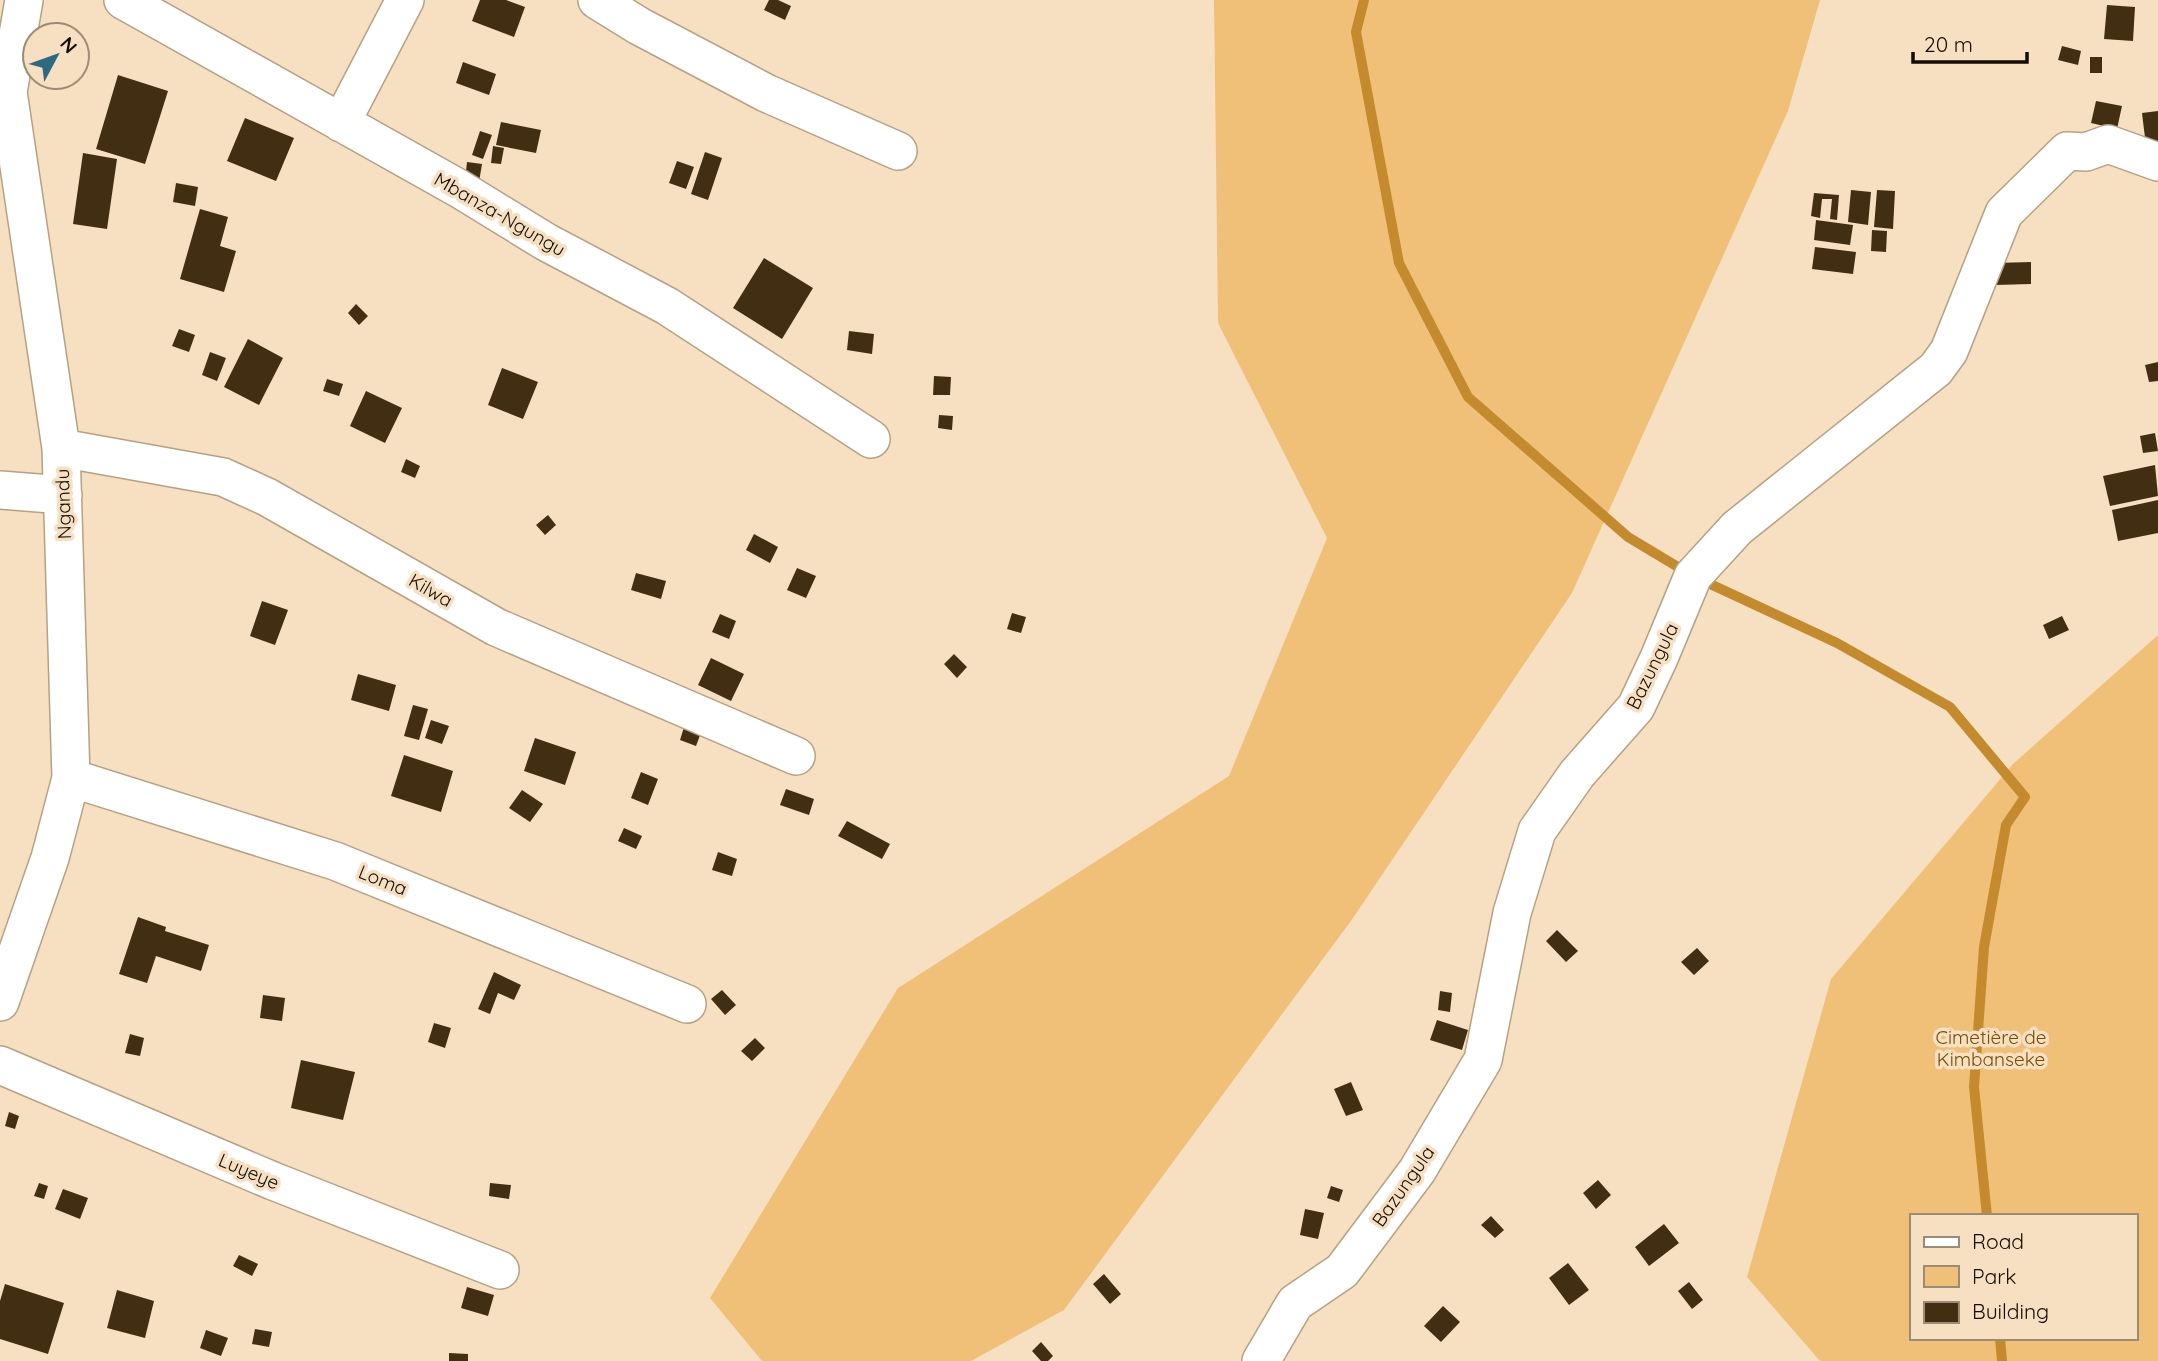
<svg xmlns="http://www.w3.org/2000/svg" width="2158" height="1361" viewBox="0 0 2158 1361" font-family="Quicksand,sans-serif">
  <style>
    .green { fill: #f0c079; fill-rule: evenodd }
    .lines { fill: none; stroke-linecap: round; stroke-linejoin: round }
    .stream { stroke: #c38b2e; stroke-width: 10 }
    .building { fill: #422f13 }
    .minor-casing { stroke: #b6a183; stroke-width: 40 }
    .minor { stroke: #fff; stroke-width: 37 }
    .labels { text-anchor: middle; stroke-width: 7; stroke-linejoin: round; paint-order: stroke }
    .street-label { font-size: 19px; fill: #130c03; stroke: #f7e0c1 }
    .park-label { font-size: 19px; fill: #744e07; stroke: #f7e0c1 }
  </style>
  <rect width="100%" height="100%" fill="#f7e0c1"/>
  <path class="green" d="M1214,0H1820L1788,111L1572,593L1353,918L1064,1310L971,1361H762L710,1298L898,988L1229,776L1327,538L1218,323Z
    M2158,635V1361H1820L1747,1277L1831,979L2013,764ZM1911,1216H2135V1338H1911Z"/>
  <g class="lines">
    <path class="stream" d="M1364,0L1356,32L1399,263L1468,397L1628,537L1693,576L1837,643L1950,707L2025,797L2006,825L1984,947L1974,1087L1987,1216
      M2000,1338L2002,1361"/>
  </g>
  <path class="building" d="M480,0H506L525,7L514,37L472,21Z
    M769,0H778L791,6L785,20L764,10Z
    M2107,5L2135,7L2133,41L2104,39Z
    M2062,46L2081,51L2078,65L2058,60Z
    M2090,57H2102V73H2090Z
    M463,62L496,74L489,95L456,83Z
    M118,75L168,91L145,164L96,149Z
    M2096,101L2122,106L2117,129L2091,123Z
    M2158,111V144L2146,146L2142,113Z
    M245,118L294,138L276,181L227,161Z
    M501,122L541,130L536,153L496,145Z
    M480,131L492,135L483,159L472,155Z
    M493,146L504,148L501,164L491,163Z
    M705,152L722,158L708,200L691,194Z
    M83,153L117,159L107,229L73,224Z
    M677,161L694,167L686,189L669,183Z
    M467,162L482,164L479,182L465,180Z
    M176,183L198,187L195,206L173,202Z
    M1851,190L1871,192L1868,225L1848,222Z
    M1877,190L1895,191L1893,229L1874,227Z
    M1814,193L1839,195L1837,220L1830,219L1832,199H1822L1820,218L1811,216Z
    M200,209L228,217L220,246L236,251L224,292L180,279Z
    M1816,220L1853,225L1850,245L1814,240Z
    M1872,230L1887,231L1886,252L1871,251Z
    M1815,247L1856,252L1853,274L1812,269Z
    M764,258L813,288L782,339L733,308Z
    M2031,262V284L1995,285V263Z
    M356,304L368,316L359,325L348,313Z
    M179,329L195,335L189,352L172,346Z
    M849,331L874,334L872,354L847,350Z
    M248,339L283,358L259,405L224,387Z
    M210,352L226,358L217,381L202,375Z
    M2158,362V381L2149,382L2145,365Z
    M502,368L538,382L523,419L488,405Z
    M934,376L951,377L950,395H933Z
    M327,379L343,384L339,396L323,391Z
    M366,391L402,408L385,443L350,426Z
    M939,415L953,416L952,430L938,428Z
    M2155,433L2158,451L2143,453L2140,436Z
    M406,459L420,466L415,478L401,472Z
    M2155,465L2158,496L2110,506L2103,476Z
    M2158,500V533L2118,541L2112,510Z
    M548,515L556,525L545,535L536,525Z
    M754,534L778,547L770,563L746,550Z
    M797,568L816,576L806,598L787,590Z
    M636,573L666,581L661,599L631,590Z
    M262,601L288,610L275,645L250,636Z
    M1012,613L1026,617L1021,633L1007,629Z
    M720,614L736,621L729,639L712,632Z
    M2062,616L2069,630L2049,639L2043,625Z
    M954,654L967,667L957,678L944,664Z
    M711,658L744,674L731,701L698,685Z
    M358,674L396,685L389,711L351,700Z
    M413,705L428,709L419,740L404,736Z
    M431,720L449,726L442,744L425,738Z
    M685,724L702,730L696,746L680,740Z
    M535,738L576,752L565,785L524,771Z
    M404,755L453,771L441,812L391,796Z
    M641,772L658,779L648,805L631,798Z
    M786,789L814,799L809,815L780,805Z
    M522,790L543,804L530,822L509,808Z
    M847,821L890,844L882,859L838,836Z
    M624,828L642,836L636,849L618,841Z
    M718,852L737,859L732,876L712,870Z
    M138,917L166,927L165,931L209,945L201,971L156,956L147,983L119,974Z
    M1557,930L1578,951L1566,962L1546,941Z
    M1697,948L1709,961L1694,975L1681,962Z
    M494,972L521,985L514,1000L498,993L490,1014L478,1009Z
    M722,990L736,1005L725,1015L711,999Z
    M1440,991L1452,993L1450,1012L1438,1010Z
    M263,995L285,998L282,1021L260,1018Z
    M1437,1020L1468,1030L1462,1050L1430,1040Z
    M434,1023L451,1028L445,1048L428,1042Z
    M130,1034L144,1038L140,1056L125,1053Z
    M755,1038L765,1048L752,1061L741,1051Z
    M301,1060L355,1072L343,1120L291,1108Z
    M1351,1082L1363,1110L1346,1116L1334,1089Z
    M9,1112L19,1116L15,1129L5,1126Z
    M1598,1180L1611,1195L1596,1209L1583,1193Z
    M39,1183L48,1186L44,1199L34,1196Z
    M490,1183L511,1185L509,1199L489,1196Z
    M1331,1186L1343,1190L1339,1202L1327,1198Z
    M63,1189L88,1198L80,1219L55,1209Z
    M1305,1209L1324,1213L1318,1239L1300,1235Z
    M1491,1216L1504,1230L1495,1238L1481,1225Z
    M1664,1224L1679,1243L1649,1266L1635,1247Z
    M239,1255L258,1264L252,1276L233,1266Z
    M1568,1263L1589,1290L1569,1305L1549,1278Z
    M1104,1274L1121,1294L1110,1304L1093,1284Z
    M1689,1282L1703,1300L1692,1309L1678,1291Z
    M5,1284L64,1303L48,1354L0,1339V1301Z
    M467,1287L494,1295L488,1316L461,1308Z
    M117,1290L154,1301L145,1338L107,1328Z
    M1443,1306L1460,1322L1441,1342L1424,1326Z
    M255,1329L272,1332L269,1347L252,1344Z
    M206,1330L228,1338L221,1356L200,1348Z
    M1041,1342L1053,1356L1048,1361H1041L1032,1351Z
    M449,1353L468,1354V1361H449Z"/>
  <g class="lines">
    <defs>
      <path id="minor" d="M123,0L458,188L546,242L667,306L871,439
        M597,0L639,26L766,93L898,151
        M341,123L405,0
        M61,448L223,477L267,497L496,627L796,756
        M0,490L63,495
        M71,778L335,861L687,1004
        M0,1002L50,858L71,778L61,448L8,92L24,0
        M0,1065L273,1181L500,1270
        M1261,1361L1295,1303L1342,1271L1417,1171L1483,1060L1512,913L1537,831L1577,774L1636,707L1659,658L1693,576L1737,528L1936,369L1949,351L2004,213L2067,151L2086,152L2108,144L2158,162"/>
    </defs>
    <use href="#minor" class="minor-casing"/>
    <use href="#minor" class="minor"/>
  </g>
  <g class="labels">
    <g class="street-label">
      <text transform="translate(500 214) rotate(30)" y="7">Mbanza-Ngungu</text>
      <text transform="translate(63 504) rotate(-92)" y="7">Ngandu</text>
      <text transform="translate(431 590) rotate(30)" y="7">Kilwa</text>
      <text transform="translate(1652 666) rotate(-64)" y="7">Bazungula</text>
      <text transform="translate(383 880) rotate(22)" y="7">Loma</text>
      <text transform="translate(249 1171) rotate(23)" y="7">Luyeye</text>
      <text transform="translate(1403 1186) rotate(-55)" y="7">Bazungula</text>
    </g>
    <g class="park-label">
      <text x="1991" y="1044">Cimetière de<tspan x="1991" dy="22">Kimbanseke</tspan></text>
    </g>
  </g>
  <rect x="1910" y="1214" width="228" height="126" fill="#f7e0c1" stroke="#9c8b75" stroke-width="2"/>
  <rect x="1924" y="1237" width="35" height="10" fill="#ffffff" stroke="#9c8b75" stroke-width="2"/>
  <text x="1972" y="1249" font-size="21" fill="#130c03">Road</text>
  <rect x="1924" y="1266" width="35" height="21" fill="#f0c079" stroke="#9c8b75" stroke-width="2"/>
  <text x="1972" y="1284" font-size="21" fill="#130c03">Park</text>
  <rect x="1924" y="1302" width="35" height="21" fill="#422f13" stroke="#9c8b75" stroke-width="2"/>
  <text x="1972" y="1319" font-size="21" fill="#130c03">Building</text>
  <g transform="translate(56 56) rotate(49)"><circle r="33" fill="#f7e0c1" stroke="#9c8b75" stroke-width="2"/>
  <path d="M0-5L12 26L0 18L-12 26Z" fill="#2d6a81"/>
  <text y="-10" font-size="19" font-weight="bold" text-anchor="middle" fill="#130c03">N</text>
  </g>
  <path d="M1913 52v10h114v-10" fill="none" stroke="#130c03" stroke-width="3.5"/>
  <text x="1924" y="52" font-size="21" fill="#130c03" stroke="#f7e0c1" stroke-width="5" paint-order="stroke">20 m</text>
</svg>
